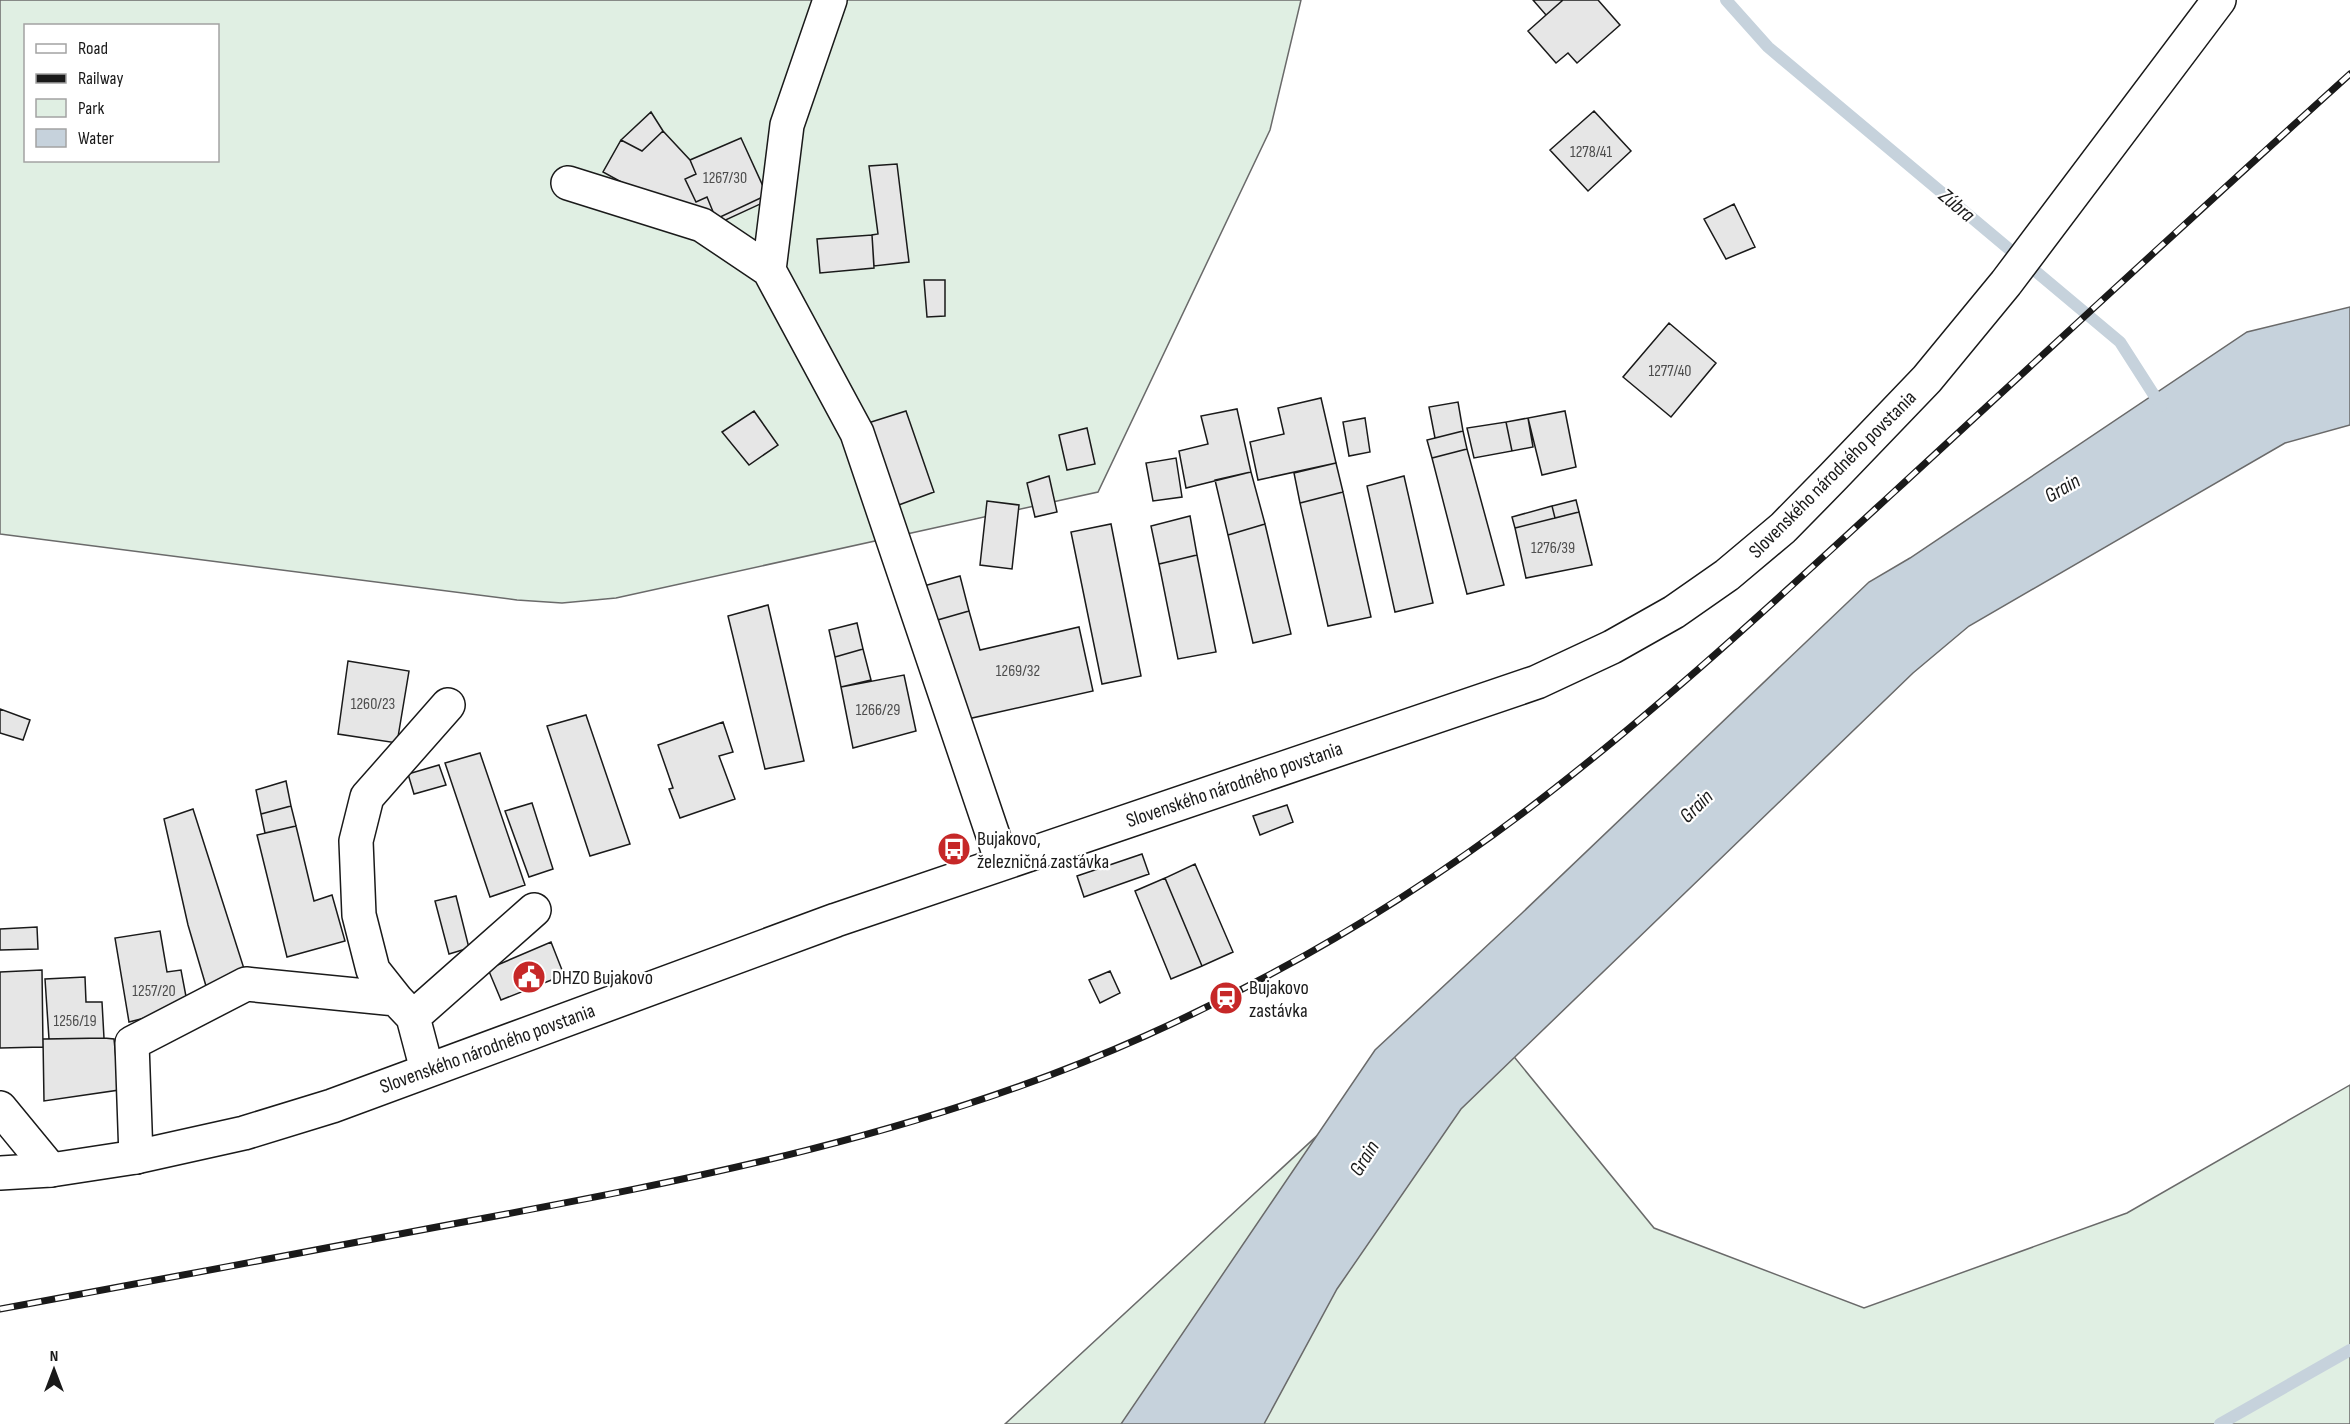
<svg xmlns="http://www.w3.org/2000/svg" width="2350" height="1424" viewBox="0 0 2350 1424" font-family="'Sofia Sans Condensed',sans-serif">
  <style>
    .green { fill: #e0efe3; stroke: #6a6a6a; stroke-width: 1.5; fill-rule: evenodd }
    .water { fill: #c6d2dc; stroke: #6a6a6a; stroke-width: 1.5 }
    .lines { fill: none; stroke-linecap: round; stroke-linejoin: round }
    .stream { stroke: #c6d2dc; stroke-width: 12 }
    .building { fill: #e6e6e6; stroke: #1a1a1a; stroke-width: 1.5 }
    .minor-casing { stroke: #1a1a1a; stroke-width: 36 }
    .major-casing { stroke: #1a1a1a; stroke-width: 36 }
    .minor { stroke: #fff; stroke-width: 33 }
    .major { stroke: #fff; stroke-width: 33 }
    .rail-casing { stroke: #1a1a1a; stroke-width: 7 }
    .rail { stroke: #fff; stroke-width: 4.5; stroke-dasharray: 14; stroke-linecap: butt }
    .labels { text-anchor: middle; stroke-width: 4.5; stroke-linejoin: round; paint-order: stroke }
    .number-label { font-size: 16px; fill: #4d4d4d }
    .street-label { font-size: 20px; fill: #1a1a1a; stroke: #fff }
    .poi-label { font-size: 20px; fill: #1a1a1a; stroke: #fff; text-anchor: start }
    .water-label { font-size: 21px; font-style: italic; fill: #1a1a1a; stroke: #fff }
  </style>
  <rect width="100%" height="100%" fill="#fff"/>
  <path class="green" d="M0,0H1301L1270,130L1098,492L616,598L562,603L517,600L0,534ZM26,26H218V160H26Z
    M1466,998L1654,1228L1864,1308L2127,1213L2350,1085V1424H1005Z"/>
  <path class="water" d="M2350,307V425L2285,443L1969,626L1913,673L1461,1109L1337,1289L1264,1424H1121L1375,1050L1521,914L1869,582L1910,558L2247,332Z"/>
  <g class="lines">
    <path class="stream" d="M1726,0L1768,47L2120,342L2161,406
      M2220,1424L2350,1350"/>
  </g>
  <path class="building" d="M1533,0H1563L1546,15Z
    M1563,0H1598L1620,25L1577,63L1568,53L1556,63L1528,31Z
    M1594,111L1631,151L1588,191L1550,150Z
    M651,112L663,131L642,151L621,140Z
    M663,131L690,160L696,174L685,179L696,202L707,197L716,219L767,195L771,199L717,224L623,183L603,172L621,140L642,151Z
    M741,138L767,195L716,219L707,197L696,202L685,179L696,174L690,160Z
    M897,164L909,262L874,266L872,235L878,234L869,166Z
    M1734,204L1755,247L1726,259L1704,219Z
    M872,235L874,268L820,273L817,239Z
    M924,280H945V316L927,317Z
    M1669,323L1716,363L1671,417L1623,377Z
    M1321,398L1336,463L1258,480L1250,442L1284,434L1278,408Z
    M1458,402L1463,431L1435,438L1429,407Z
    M1237,409L1251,472L1186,488L1179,451L1208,444L1201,416Z
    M754,411L778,445L749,465L722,432Z
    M906,411L934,492L896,506L868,423Z
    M1565,411L1576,467L1542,475L1528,418Z
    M1365,418L1370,452L1349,456L1343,422Z
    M1528,418L1533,447L1512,451L1506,422Z
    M1506,422L1512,451L1474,458L1467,428Z
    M1087,428L1095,464L1067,470L1059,435Z
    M1463,431L1467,449L1432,458L1427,440Z
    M1467,449L1504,585L1467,594L1432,458Z
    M1176,458L1182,497L1153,501L1146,463Z
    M1336,463L1343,492L1300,503L1294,473Z
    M1251,472L1265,524L1228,535L1215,480Z
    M1049,476L1057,512L1035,517L1027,483Z
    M1404,476L1433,603L1395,612L1367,486Z
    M1343,492L1371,617L1328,626L1300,503Z
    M1576,500L1579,512L1555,518L1552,506Z
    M987,501L1019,505L1012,569L980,565Z
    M1552,506L1555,518L1515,528L1512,517Z
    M1579,512L1592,565L1526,578L1515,528Z
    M1190,516L1197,555L1159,564L1151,526Z
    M1111,524L1141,676L1102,684L1071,532Z
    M1265,524L1291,634L1253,643L1228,535Z
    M1197,555L1216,652L1178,659L1159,564Z
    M960,576L969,611L934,621L920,587Z
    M768,605L804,761L765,769L728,616Z
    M969,611L980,650L1079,627L1093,691L963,720L934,621Z
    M857,623L863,649L835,657L829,630Z
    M863,649L871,680L841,687L835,657Z
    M348,661L409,671L397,743L338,734Z
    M904,675L916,731L853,748L841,687Z
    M0,709L30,720L23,740L0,733Z
    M586,715L630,844L590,856L547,726Z
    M723,722L733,752L719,756L735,799L680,818L669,789L673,788L658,745Z
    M480,753L525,885L490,897L445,763Z
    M439,765L446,785L414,794L408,774Z
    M286,781L291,806L261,814L256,790Z
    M532,803L553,869L529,877L505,811Z
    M1287,805L1293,822L1260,835L1253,816Z
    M291,806L296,826L265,833L261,814Z
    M193,809L246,975L206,986L188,925L164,819Z
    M296,826L314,901L332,895L345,941L287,957L257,835Z
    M1142,854L1149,874L1084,897L1077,876Z
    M1195,864L1233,952L1202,966L1165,878Z
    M1165,878L1202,966L1171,979L1135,891Z
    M456,896L469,948L449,954L435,901Z
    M37,927L38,949L0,950V929Z
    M160,931L167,972L181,970L188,1007L129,1022L115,938Z
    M551,942L564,975L501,1000L488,969Z
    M42,970L43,1047L0,1048V972Z
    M1110,971L1120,993L1100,1003L1089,980Z
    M85,977L86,1002H102L104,1038L49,1039L45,979Z
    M104,1038L114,1039L119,1090L44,1101L43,1039Z"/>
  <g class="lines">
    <defs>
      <path id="minor" d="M568,183L702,225L769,270L857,433L1002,862
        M769,270L787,125L830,0
        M396,999L373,970L359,915L356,841L367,797L448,705
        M413,1017L534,910
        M0,1108L51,1170
        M136,1157L132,1043L246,984L396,999L413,1017L427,1070"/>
      <path id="major" d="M0,1173L51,1170L136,1157L244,1133L332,1106L836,920L1537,682L1612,647L1674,612L1727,575L1783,528L1833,477L1927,379L2006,283L2219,0"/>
    </defs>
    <use href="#minor" class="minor-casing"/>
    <use href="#major" class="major-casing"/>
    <use href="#minor" class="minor"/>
    <use href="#major" class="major"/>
    <defs>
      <path id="rail" d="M0,1309C153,1281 305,1252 458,1223C691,1180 927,1134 1145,1036C1290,971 1429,887 1554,789C1673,696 1784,593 1895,491C2046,352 2197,212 2350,74"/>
    </defs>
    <use href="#rail" class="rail-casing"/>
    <use href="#rail" class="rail"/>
  </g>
  <defs>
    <symbol id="bus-disc" viewBox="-11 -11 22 22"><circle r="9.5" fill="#c62828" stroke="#fff"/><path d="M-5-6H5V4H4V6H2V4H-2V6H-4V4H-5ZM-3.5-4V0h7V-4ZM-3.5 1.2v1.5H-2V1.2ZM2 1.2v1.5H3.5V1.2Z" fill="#fff"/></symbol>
    <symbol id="civic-disc" viewBox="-11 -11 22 22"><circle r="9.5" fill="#c62828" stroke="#fff"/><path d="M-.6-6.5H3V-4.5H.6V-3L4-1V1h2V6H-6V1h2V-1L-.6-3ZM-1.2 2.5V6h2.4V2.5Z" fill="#fff"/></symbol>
    <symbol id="station-disc" viewBox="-11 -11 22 22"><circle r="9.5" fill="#c62828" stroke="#fff"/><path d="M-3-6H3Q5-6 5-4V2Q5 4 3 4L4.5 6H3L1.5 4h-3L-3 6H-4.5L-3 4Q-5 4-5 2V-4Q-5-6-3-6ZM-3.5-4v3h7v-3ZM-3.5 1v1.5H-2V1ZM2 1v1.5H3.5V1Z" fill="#fff"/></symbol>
  </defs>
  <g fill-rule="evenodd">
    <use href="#bus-disc" x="935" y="830" width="38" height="38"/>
    <use href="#civic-disc" x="510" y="958" width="38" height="38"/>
    <use href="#station-disc" x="1207" y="979" width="38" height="38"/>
  </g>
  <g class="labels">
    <g class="number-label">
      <text x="1591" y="157">1278/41</text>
      <text x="725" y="183">1267/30</text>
      <text x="1670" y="376">1277/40</text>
      <text x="1553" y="553">1276/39</text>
      <text x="1018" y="676">1269/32</text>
      <text x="373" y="709">1260/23</text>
      <text x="878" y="715">1266/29</text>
      <text x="154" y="996">1257/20</text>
      <text x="75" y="1026">1256/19</text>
    </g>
    <g class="street-label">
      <text transform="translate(1832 474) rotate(-45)" y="7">Slovenského národného povstania</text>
      <text transform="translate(1234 784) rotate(-19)" y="7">Slovenského národného povstania</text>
      <text transform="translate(487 1048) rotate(-20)" y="7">Slovenského národného povstania</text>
    </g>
    <g class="poi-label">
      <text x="977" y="845">Bujakovo,<tspan x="977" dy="23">železničná zastávka</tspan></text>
      <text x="552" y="984">DHZO Bujakovo</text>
      <text x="1249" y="994">Bujakovo<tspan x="1249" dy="23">zastávka</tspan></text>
    </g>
    <g class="water-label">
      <text transform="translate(1957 205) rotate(40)" y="7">Zúbra</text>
      <text transform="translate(2062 488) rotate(-30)" y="7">Grain</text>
      <text transform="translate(1696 806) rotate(-44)" y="7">Grain</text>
      <text transform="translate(1364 1158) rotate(-58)" y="7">Grain</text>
    </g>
  </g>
  <rect x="24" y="24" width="195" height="138" fill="#ffffff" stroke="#a3a3a3" stroke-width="1.5"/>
  <rect x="36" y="44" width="30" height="9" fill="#ffffff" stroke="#a3a3a3" stroke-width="1.5"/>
  <text x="78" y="54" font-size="18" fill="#1a1a1a">Road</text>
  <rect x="36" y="74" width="30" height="9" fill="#1a1a1a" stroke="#a3a3a3" stroke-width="1.5"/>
  <text x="78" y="84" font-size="18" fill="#1a1a1a">Railway</text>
  <rect x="36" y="99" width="30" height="18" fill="#e0efe3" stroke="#a3a3a3" stroke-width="1.5"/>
  <text x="78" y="114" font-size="18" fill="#1a1a1a">Park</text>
  <rect x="36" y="129" width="30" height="18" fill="#c6d2dc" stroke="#a3a3a3" stroke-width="1.5"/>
  <text x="78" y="144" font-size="18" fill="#1a1a1a">Water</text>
  <g transform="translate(54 1370)" stroke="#ffffff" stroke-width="4.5" paint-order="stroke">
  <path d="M0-4.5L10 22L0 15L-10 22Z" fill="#1a1a1a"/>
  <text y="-9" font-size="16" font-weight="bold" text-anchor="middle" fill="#1a1a1a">N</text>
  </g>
</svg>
